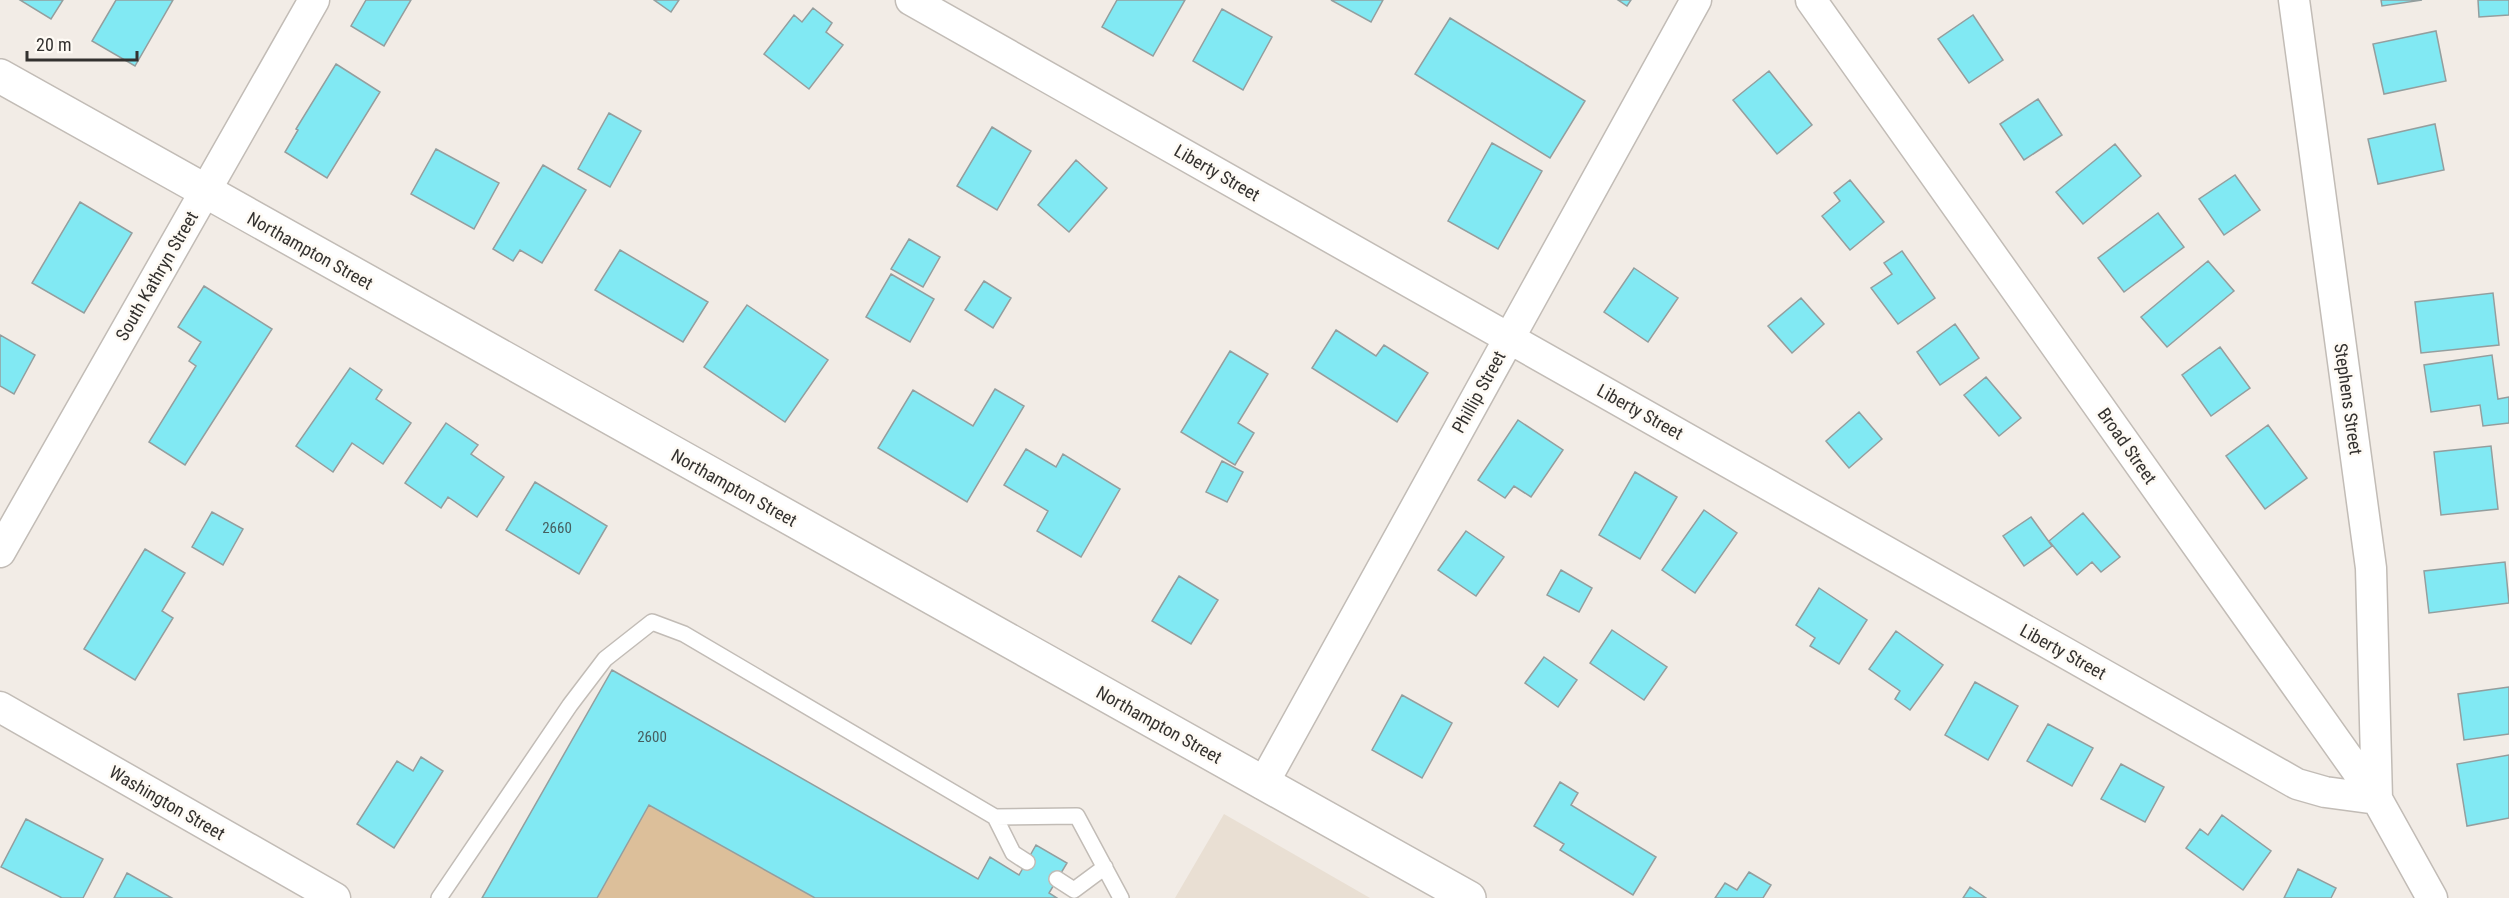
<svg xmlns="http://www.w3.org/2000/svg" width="2509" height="898" viewBox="0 0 2509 898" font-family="'Roboto Condensed',sans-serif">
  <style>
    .built { fill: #e9dfd3 }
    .green { fill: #dcbf9a }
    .building { fill: #81e9f3; stroke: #949e9e; stroke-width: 1.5 }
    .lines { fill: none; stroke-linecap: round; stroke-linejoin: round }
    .service-casing { stroke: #c2bcb6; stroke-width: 18 }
    .minor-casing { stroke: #c2bcb6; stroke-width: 33 }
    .tertiary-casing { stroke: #c2bcb6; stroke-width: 36 }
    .service { stroke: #fff; stroke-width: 15 }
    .minor { stroke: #fff; stroke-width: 30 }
    .tertiary { stroke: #fff; stroke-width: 33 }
    .labels { text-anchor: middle; stroke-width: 5; stroke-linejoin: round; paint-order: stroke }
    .number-label { font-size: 15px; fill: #465f60 }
    .street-label { font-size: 18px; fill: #33312f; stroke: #fefaf4 }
  </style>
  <rect width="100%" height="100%" fill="#f2ece6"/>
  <path class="built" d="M1224,814L1370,898H1175Z"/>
  <path class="green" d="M649,805L815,898H597Z"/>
  <path class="building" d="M20,0H63L51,19Z
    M116,0H173L135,66L92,41Z
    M366,0H411L384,46L351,26Z
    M654,0H679L671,12Z
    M1117,0H1185L1153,56L1102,27Z
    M1331,0H1383L1371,22Z
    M1618,0H1631L1627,6Z
    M2381,0H2422L2382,6Z
    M2478,0H2509V15L2479,17Z
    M813,8L832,23L826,32L843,45L809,89L764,54L794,15L802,22Z
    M1222,9L1272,37L1243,90L1193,61Z
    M1973,15L2003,60L1969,83L1938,39Z
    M1450,18L1585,101L1550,158L1415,74Z
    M2436,31L2446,81L2384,94L2373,44Z
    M336,64L380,92L327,178L285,152L298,130L296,129Z
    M1769,71L1812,125L1777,154L1733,100Z
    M2038,99L2062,135L2024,160L2000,124Z
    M609,113L641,131L610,187L578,169Z
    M2435,124L2444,170L2378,184L2368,139Z
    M992,127L1031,151L997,210L957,186Z
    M1492,143L1542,171L1498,249L1448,221Z
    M2115,144L2141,176L2083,224L2056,192Z
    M436,149L499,183L474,229L411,194Z
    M1076,160L1107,188L1069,232L1038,205Z
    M543,165L586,190L542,263L520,250L513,261L493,249Z
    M2235,175L2260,210L2224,235L2199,199Z
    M1850,180L1884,222L1850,250L1822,216L1840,201L1834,193Z
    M80,202L132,233L84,313L32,283Z
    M2158,213L2184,247L2124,292L2098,258Z
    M909,239L940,257L923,287L891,269Z
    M620,250L708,302L683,342L595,290Z
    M1902,251L1935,298L1898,324L1871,288L1892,274L1884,263Z
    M2208,261L2234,291L2167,347L2141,317Z
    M1634,268L1678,298L1648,342L1604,312Z
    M891,274L934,299L910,342L866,317Z
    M984,281L1011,298L993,328L965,310Z
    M204,286L272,329L185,465L149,442L196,366L189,361L201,342L178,327Z
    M2493,293L2499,345L2421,353L2415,302Z
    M1801,298L1824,324L1792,353L1768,326Z
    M747,305L828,360L785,422L704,367Z
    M1955,324L1979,358L1940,385L1917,352Z
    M1336,330L1376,356L1384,345L1428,373L1397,422L1312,368Z
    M0,335L35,355L14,394L0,386Z
    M2220,347L2250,388L2211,416L2182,375Z
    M1230,351L1268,374L1238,423L1254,433L1235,465L1181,432Z
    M2492,355L2498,399L2509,397V423L2483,426L2480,405L2431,412L2424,365Z
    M350,368L382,390L376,399L411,423L383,464L352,443L333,472L296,446Z
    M1986,377L2021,418L1999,436L1964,395Z
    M995,389L1024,406L967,502L878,448L913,390L973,426Z
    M1859,412L1882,439L1849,468L1826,441Z
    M1518,420L1563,450L1531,497L1514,486L1505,498L1478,480Z
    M446,423L478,445L471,454L504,477L477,517L448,497L441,508L405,483Z
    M2268,425L2307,478L2265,509L2226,456Z
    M2491,446L2498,509L2441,515L2434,452Z
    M1026,449L1056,467L1063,454L1120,489L1081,557L1037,531L1048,511L1004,485Z
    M1222,461L1243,472L1227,502L1206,492Z
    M1635,472L1677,497L1640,559L1599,535Z
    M535,482L607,526L579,574L506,530Z
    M1704,510L1737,533L1695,593L1662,570Z
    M212,512L243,529L223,565L192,547Z
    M2083,513L2120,557L2101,572L2092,562L2077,575L2049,541Z
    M2031,517L2052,546L2024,566L2003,536Z
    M1466,531L1504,557L1476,596L1438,570Z
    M145,549L185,573L162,611L173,618L135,680L84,649Z
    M2505,562L2509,603L2429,613L2424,571Z
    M1561,570L1592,588L1579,612L1547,595Z
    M1179,576L1218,600L1191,644L1152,621Z
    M1819,588L1867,620L1839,664L1810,646L1815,638L1796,625Z
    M1612,630L1667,667L1644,700L1590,663Z
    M1896,631L1943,665L1910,710L1895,699L1900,691L1869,669Z
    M1544,657L1577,680L1558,707L1525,683Z
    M612,670L978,879L990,857L1019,875L1036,845L1067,863L1049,893L1057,898H815L649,805L597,898H482Z
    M1975,682L2018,706L1988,760L1945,735Z
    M2509,687V734L2464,740L2458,694Z
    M1402,695L1452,723L1422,778L1372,750Z
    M2048,724L2093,748L2072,786L2027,761Z
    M2509,755V818L2467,826L2457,764Z
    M421,757L443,771L394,848L357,824L397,761L413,771Z
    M2121,764L2164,787L2145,822L2101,799Z
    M1560,782L1578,793L1571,805L1656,857L1633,895L1560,850L1564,844L1534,826Z
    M2222,815L2271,851L2243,890L2186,848L2200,829L2208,835Z
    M26,819L103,859L83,898H62L1,867Z
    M2298,869L2336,888L2331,898H2284Z
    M1749,872L1771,885L1763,898H1715L1725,883L1737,890Z
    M127,873L172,898H114Z
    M1970,887L1986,898H1963Z"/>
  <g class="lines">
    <defs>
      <path id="service" d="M995,817L1013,853L1027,862
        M1057,879L1074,890L1105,867
        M439,898L570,705L605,659L652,622L684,634L995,817L1077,816L1121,898"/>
      <path id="minor" d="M911,0L2297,784L2325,792L2377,799L2371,568L2294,0
        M1811,0L2377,799L2432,898
        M0,552L314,0
        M0,707L335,898
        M1263,784L1696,0"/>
      <path id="tertiary" d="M0,76L1469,898"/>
    </defs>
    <use href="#service" class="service-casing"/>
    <use href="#minor" class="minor-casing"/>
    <use href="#tertiary" class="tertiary-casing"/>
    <use href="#service" class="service"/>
    <use href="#minor" class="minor"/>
    <use href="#tertiary" class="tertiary"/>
  </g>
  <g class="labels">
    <g class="number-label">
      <text x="557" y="533">2660</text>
      <text x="652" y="742">2600</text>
    </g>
    <g class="street-label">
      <text transform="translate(1217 173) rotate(30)" y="6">Liberty Street</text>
      <text transform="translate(310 251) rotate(29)" y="6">Northampton Street</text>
      <text transform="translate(157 276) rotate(-60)" y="6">South Kathryn Street</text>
      <text transform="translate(1479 392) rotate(-61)" y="6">Phillip Street</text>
      <text transform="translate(2348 399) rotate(82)" y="6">Stephens Street</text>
      <text transform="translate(1640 412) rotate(29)" y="6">Liberty Street</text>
      <text transform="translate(2127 446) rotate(55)" y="6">Broad Street</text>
      <text transform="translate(734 488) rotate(29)" y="6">Northampton Street</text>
      <text transform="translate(2063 652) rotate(29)" y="6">Liberty Street</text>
      <text transform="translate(1159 725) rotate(29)" y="6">Northampton Street</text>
      <text transform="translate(167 803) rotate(30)" y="6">Washington Street</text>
    </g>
  </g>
  <path d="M27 51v9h110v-9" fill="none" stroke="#33312f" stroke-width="3"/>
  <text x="36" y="51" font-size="18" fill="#33312f" stroke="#fefaf4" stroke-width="4.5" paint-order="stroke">20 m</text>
</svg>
